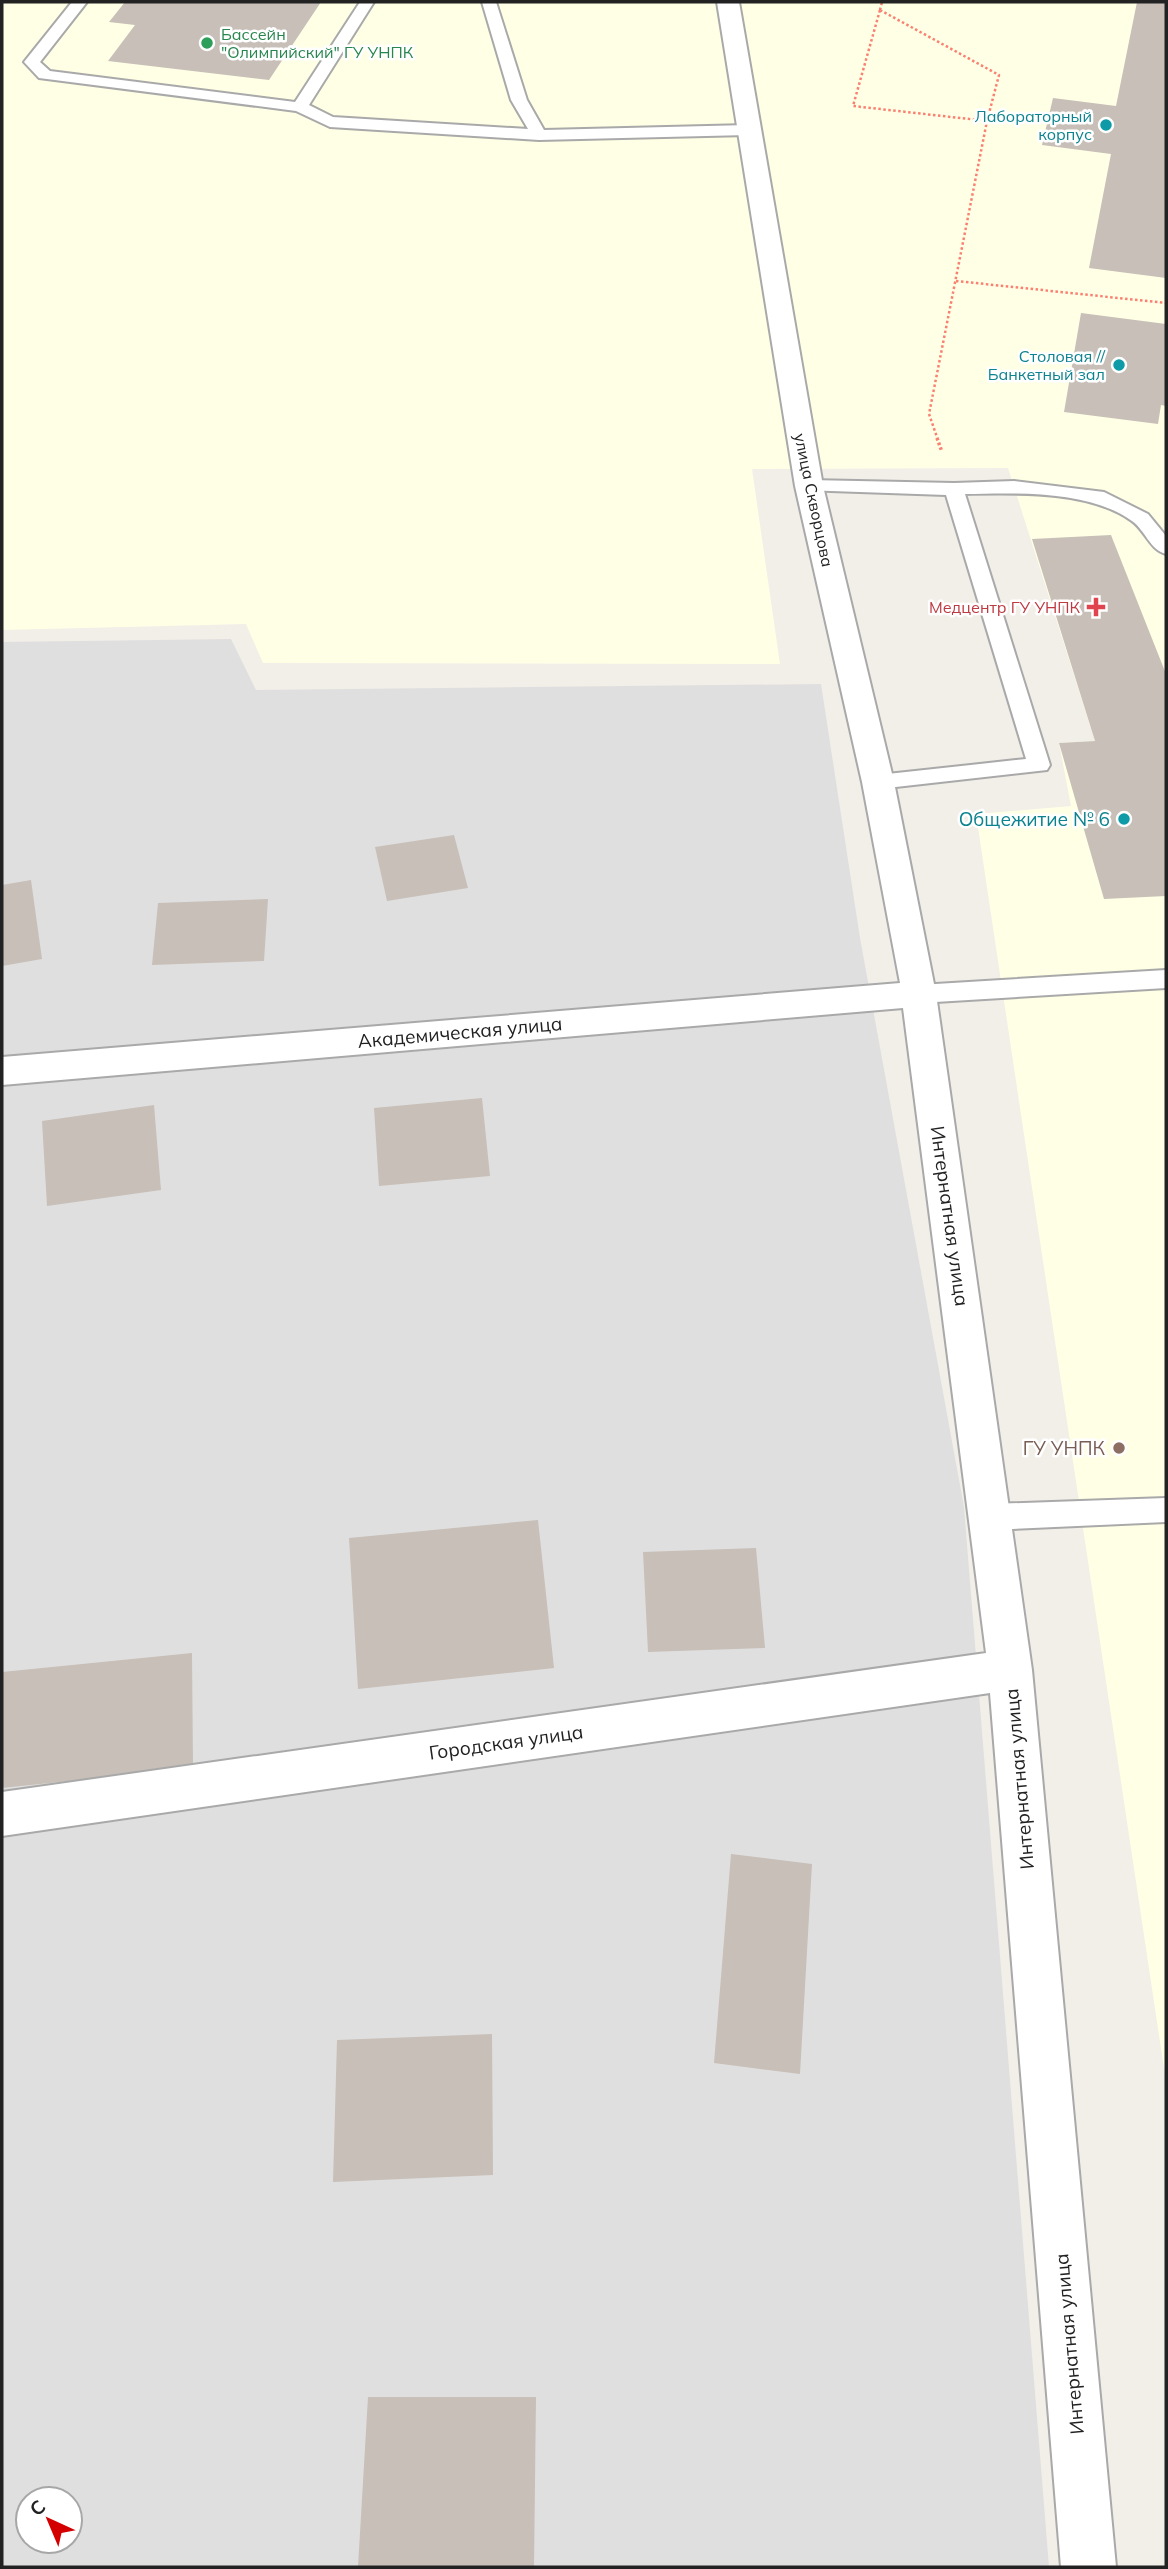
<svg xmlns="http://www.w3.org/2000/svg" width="1168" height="2569" viewBox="0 0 1168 2569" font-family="Mulish,sans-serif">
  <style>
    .residential { fill: #e0dfdf; fill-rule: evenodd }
    .education { fill: #ffffe5 }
    .building { fill: #c7bfb8 }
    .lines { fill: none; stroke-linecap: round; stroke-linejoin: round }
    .lane-casing { stroke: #a9a9a9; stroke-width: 4 }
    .street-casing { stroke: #a9a9a9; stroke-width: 4 }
    .path-far1 { stroke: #fa8072; stroke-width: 2.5; stroke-dasharray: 2.5 2.5; stroke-linecap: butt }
    .path { stroke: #fa8072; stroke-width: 3.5; stroke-dasharray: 2.5 2.5; stroke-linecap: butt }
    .lane { fill: #fff; fill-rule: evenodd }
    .street { fill: #fff; fill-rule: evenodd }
    .leisure-dot { fill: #2e9e5b; stroke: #fff; stroke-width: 2.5 }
    .culture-dot { fill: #0f9aa8; stroke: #fff; stroke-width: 2.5 }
    .health-dot { fill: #e0444e; stroke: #fff; stroke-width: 2.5 }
    .education-dot { fill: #8d6e63; stroke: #fff; stroke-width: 2.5 }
    .labels { text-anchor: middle; stroke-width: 5; stroke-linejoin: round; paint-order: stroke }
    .far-leisure-label { font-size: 16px; fill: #27864d; stroke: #fff; text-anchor: start }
    .far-culture-label { font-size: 16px; fill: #0d838f; stroke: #fff; text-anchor: end }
    .far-street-label { font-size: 16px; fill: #222; stroke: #fff }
    .far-health-label { font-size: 16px; fill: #be3a42; stroke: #fff; text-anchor: end }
    .culture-label { font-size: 19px; fill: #0d838f; stroke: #fff; text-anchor: end }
    .street-label { font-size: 19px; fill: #222; stroke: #fff }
    .education-label { font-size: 19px; fill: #785e54; stroke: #fff; text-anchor: end }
  </style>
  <rect width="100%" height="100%" fill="#f2efe9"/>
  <path class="residential" d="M231,639L256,690L821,684L860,938L964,1507L1049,2567H2V642ZM28,2499H70V2541H28Z"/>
  <path class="education" d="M2,2H1166V2082L976,814L1071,806L1059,743L1095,741L1008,468L752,469L780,664L263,663L246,624L2,630Z"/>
  <path class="building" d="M125,2H321L269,80L108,61L135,25L109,22Z
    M1137,2H1166V278L1089,268L1111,154L1042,145L1053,98L1116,106Z
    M1081,313L1166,324V406L1161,405L1158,424L1064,412Z
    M1111,535L1166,674V896L1104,899L1059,743L1095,741L1032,539Z
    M454,835L468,888L387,901L375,847Z
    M31,880L42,959L2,966V885Z
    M268,899L264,961L152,965L158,903Z
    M482,1098L490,1176L379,1186L374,1108Z
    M154,1105L161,1190L47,1206L42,1121Z
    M538,1520L554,1668L358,1689L349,1538Z
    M756,1548L765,1648L648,1652L643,1552Z
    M192,1653L193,1768L2,1788V1672Z
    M731,1854L812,1864L800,2074L714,2063Z
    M492,2034L493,2175L333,2182L337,2040Z
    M368,2397H536L534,2567H358Z"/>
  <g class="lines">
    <defs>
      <path id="lane" d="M72,2H87L40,62L50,71L295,102L360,2H374L309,105L333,117L528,129L511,100L482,2H496L527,100L544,130L748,125L756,130L748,135L539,140L330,127L296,111L39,78L24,62Z
        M809,480L954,483L1014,481L1104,492L1148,514L1166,536V554C1150,550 1145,530 1132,521C1089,490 1017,493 965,494L1050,765L1047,770L878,789L870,787L867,782L870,777L878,775L1026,759L946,495L802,490L799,486L802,482Z
        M1166,970V988L919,1003L911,1000L907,994L911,988L919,985Z
        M1166,1498V1522L991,1530L981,1526L977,1517L981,1508L991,1504Z"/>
      <path id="street" d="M717,2H739L823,486L894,782L936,994L1032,1670L1116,2567H1061L990,1693L2,1836V1792L986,1653L903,1008L2,1085V1057L900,983L862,782L795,486Z"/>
    </defs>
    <use href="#lane" class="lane-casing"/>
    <use href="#street" class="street-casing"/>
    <path class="path-far1" d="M880,10L999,75L987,121L853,106Z
      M880,10L882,2
      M956,281L1166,303
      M938,440L929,414L987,121"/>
    <path class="path" d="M937,438L942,452"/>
    <use href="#lane" class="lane"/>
    <use href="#street" class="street"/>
  </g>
  <circle class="leisure-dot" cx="207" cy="43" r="7"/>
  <g class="culture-dot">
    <circle cx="1106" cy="125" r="7"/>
    <circle cx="1119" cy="365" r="7"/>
    <circle cx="1124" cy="819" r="7"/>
  </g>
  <path class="health-dot" d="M1092.5 596.5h7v7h7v7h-7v7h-7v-7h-7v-7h7z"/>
  <circle class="education-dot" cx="1119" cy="1448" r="7"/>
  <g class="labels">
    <g class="far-leisure-label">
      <text x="221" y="40">Бассейн<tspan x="221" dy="18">"Олимпийский" ГУ УНПК</tspan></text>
    </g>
    <g class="far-culture-label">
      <text x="1092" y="122">Лабораторный<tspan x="1092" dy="18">корпус</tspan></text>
      <text x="1105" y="362">Столовая //<tspan x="1105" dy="18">Банкетный зал</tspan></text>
    </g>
    <g class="far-street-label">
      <text transform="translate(814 500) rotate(78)" y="6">улица Скворцова</text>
    </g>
    <g class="far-health-label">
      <text x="1080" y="613">Медцентр ГУ УНПК</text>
    </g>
    <g class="culture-label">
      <text x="1110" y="826">Общежитие № 6</text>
    </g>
    <g class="street-label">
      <text transform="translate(460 1032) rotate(-5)" y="7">Академическая улица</text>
      <text transform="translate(950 1216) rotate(82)" y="7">Интернатная улица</text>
      <text transform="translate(506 1742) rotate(-8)" y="7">Городская улица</text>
      <text transform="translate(1019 1779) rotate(-95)" y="7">Интернатная улица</text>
      <text transform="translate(1069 2344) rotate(-95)" y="7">Интернатная улица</text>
    </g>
    <g class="education-label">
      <text x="1105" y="1455">ГУ УНПК</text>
    </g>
  </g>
  <rect width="1168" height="2569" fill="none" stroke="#222222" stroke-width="7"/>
  <g transform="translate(49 2520) rotate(316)"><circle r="33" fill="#ffffff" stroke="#a7a7a7" stroke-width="2"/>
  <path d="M0-5L12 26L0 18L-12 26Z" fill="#d40000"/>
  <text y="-10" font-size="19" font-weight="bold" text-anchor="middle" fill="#222222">С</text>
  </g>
</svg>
